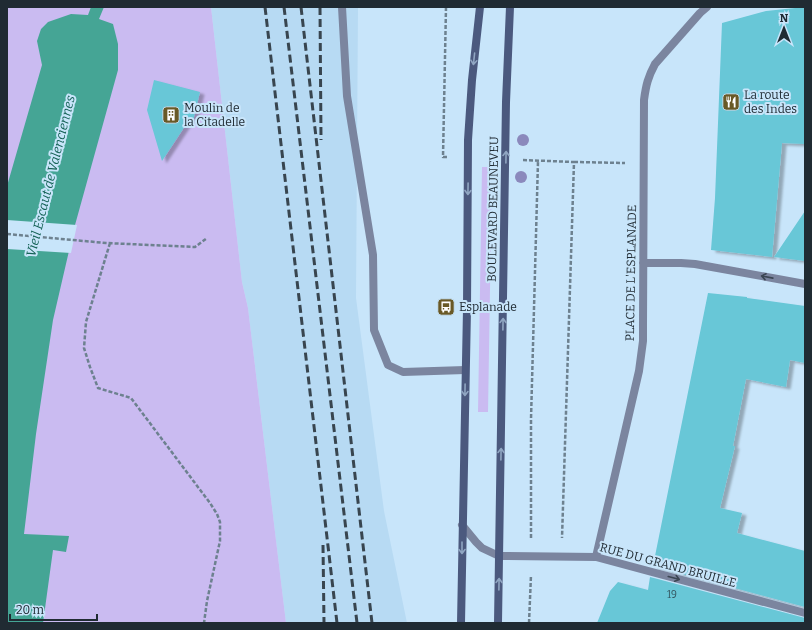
<svg xmlns="http://www.w3.org/2000/svg" width="812" height="630" viewBox="0 0 812 630" font-family="Bitter,serif">
  <style>
    .built { fill: #b7daf3 }
    .green { fill: #cabbf1 }
    .water { fill: #45a595 }
    .pier { fill: #c8e5fa }
    .building { fill: #67c7d7; filter: url(#shadow) }
    .lines { fill: none; stroke-linecap: round; stroke-linejoin: round }
    .path { stroke: #6d818f; stroke-width: 2.5; stroke-dasharray: 4 2; stroke-linecap: butt }
    .service { stroke: #7b859f; stroke-width: 8 }
    .minor { stroke: #7b859f; stroke-width: 8 }
    .secondary { stroke: #4b597e; stroke-width: 8 }
    .rail { stroke: #38454f; stroke-width: 3; stroke-dasharray: 8 4; stroke-linecap: butt }
    .tree { fill: #8b89bc }
    .oneway { stroke: #90a6c2 }
    .oneway2 { stroke: #3b4653 }
    .labels { text-anchor: middle; stroke-width: 4; stroke-linejoin: round; paint-order: stroke }
    .number-label { font-size: 10px; fill: #32525c }
    .poi-label { font-size: 12px; fill: #202b33; stroke: #c8e5fa; text-anchor: start }
    .street-label { font-size: 12px; fill: #202b33; stroke: #c8e5fa }
    .water-label { font-size: 13px; font-style: italic; fill: #156256; stroke: #c8e5fa }
  </style>
  <defs>
    <filter id="shadow"><feDropShadow dx="4.5" dy="2.5" stdDeviation="1" flood-color="#0004"/></filter>
  </defs>
  <rect width="100%" height="100%" fill="#c8e5fa"/>
  <path class="built" d="M211,7H358L356,298L384,511L407,623H286L248,308L242,282Z"/>
  <path class="green" d="M7,7H211L242,282L248,308L286,623H7Z
    M482,167H492L488,412H478Z"/>
  <path class="water" d="M91,7H104L99,19L113,24L118,44V70L75,225L53,320L36,434L24,534L69,536L66,552L53,550L43,623H7V186L42,65L37,41L41,29L48,22L71,14L88,15Z"/>
  <path class="pier" d="M7,220L77,225L71,253L7,249Z"/>
  <path class="building" d="M805,7V144L782,143L772,257L711,250L715,198L722,23L766,11Z
    M154,80L200,92L193,121L189,120L162,161L147,110Z
    M805,211V261L774,257Z
    M708,293L747,297V298L805,306V363L790,360L786,387L746,379L733,446H735L720,508L742,513L737,533L805,551V607L653,566Z
    M650,577L805,618V623H597L610,591L618,582L648,590Z"/>
  <g class="lines">
    <path class="path" d="M446,7L443,157H448
      M523,160L574,162L562,538
      M574,162L625,163
      M7,234L106,243L195,247L207,238
      M110,243L86,322L84,348L90,367L98,388L131,398L210,503L217,514L220,522V541L207,601L204,623
      M531,538V419L538,161
      M529,623L531,575"/>
    <path class="service" d="M342,7L347,96L373,255L374,330L388,365L403,372L465,370"/>
    <path class="minor" d="M643,263H681L695,264L805,284
      M462,525L476,542L482,548L499,556L596,557L805,613
      M596,557L639,371L643,341V326L644,100C646,85 648,77 655,64L700,13L707,7"/>
    <path class="secondary" d="M461,623L467,309L468,140L472,80L480,7
      M498,623L506,102L510,7"/>
    <path class="rail" d="M265,7L337,623
      M284,7L357,623
      M301,7L372,623
      M320,7L321,140
      M323,545L324,623"/>
  </g>
  <g class="tree">
    <circle cx="523" cy="140" r="6"/>
    <circle cx="521" cy="177" r="6"/>
  </g>
  <defs><path id="oneway-shaft" d="M-6 0H5M1.5-3L5.5 0L1.5 3" fill="none" stroke-width="1.6" stroke-linecap="round" stroke-linejoin="round"/></defs>
  <g class="oneway">
    <use href="#oneway-shaft" transform="translate(474 59) rotate(96)"/>
    <use href="#oneway-shaft" transform="translate(506 157) rotate(-89)"/>
    <use href="#oneway-shaft" transform="translate(468 189) rotate(91)"/>
    <use href="#oneway-shaft" transform="translate(503 324) rotate(-89)"/>
    <use href="#oneway-shaft" transform="translate(465 390) rotate(91)"/>
    <use href="#oneway-shaft" transform="translate(501 454) rotate(-89)"/>
    <use href="#oneway-shaft" transform="translate(462 548) rotate(90)"/>
    <use href="#oneway-shaft" transform="translate(499 584) rotate(-89)"/>
  </g>
  <g class="oneway2">
    <use href="#oneway-shaft" transform="translate(767 277) rotate(-169)"/>
    <use href="#oneway-shaft" transform="translate(674 578) rotate(15)"/>
  </g>
  <defs>
    <symbol id="restaurant-square" viewBox="-11 -11 22 22"><rect x="-9" y="-9" width="18" height="18" rx="4" fill="#695926" stroke="#c8e5fa"/><path d="M-5-6h1v4h1v-4h1v4h1v-4h1v5L-1.5 .5V6h-2V.5L-5-1ZM5-6V6H3V1.5H1.5Q1.5-4 5-6Z" fill="#fff"/></symbol>
    <symbol id="building-square" viewBox="-11 -11 22 22"><rect x="-9" y="-9" width="18" height="18" rx="4" fill="#695926" stroke="#c8e5fa"/><path d="M-4-6H4V6H1V3H-1V6H-4ZM-2.5-4.3h1.7v1.8h-1.7ZM.8-4.3h1.7v1.8H.8ZM-2.5-1h1.7V.8h-1.7ZM.8-1h1.7V.8H.8Z" fill="#fff"/></symbol>
    <symbol id="bus-square" viewBox="-11 -11 22 22"><rect x="-9" y="-9" width="18" height="18" rx="4" fill="#695926" stroke="#c8e5fa"/><path d="M-5-6H5V4H4V6H2V4H-2V6H-4V4H-5ZM-3.5-4V0h7V-4ZM-3.5 1.2v1.5H-2V1.2ZM2 1.2v1.5H3.5V1.2Z" fill="#fff"/></symbol>
  </defs>
  <g fill-rule="evenodd">
    <use href="#restaurant-square" x="721" y="92" width="20" height="20"/>
    <use href="#building-square" x="161" y="105" width="20" height="20"/>
    <use href="#bus-square" x="436" y="297" width="20" height="20"/>
  </g>
  <g class="labels">
    <g class="number-label">
      <text x="672" y="598">19</text>
    </g>
    <g class="poi-label">
      <text x="744" y="99">La route<tspan x="744" dy="14">des Indes</tspan></text>
      <text x="184" y="112">Moulin de<tspan x="184" dy="14">la Citadelle</tspan></text>
      <text x="459" y="311">Esplanade</text>
    </g>
    <g class="street-label">
      <text transform="translate(493 209) rotate(-89)" y="4">BOULEVARD BEAUNEVEU</text>
      <text transform="translate(631 273) rotate(-89)" y="4">PLACE DE L'ESPLANADE</text>
      <text transform="translate(668 565) rotate(15)" y="4">RUE DU GRAND BRUILLE</text>
    </g>
    <g class="water-label">
      <text transform="translate(50 176) rotate(-76)" y="5">Vieil Escaut de Valenciennes</text>
    </g>
  </g>
  <rect width="812" height="630" fill="none" stroke="#202b33" stroke-width="16"/>
  <g transform="translate(784 28)" stroke="#c8e5fa" stroke-width="3" paint-order="stroke">
  <path d="M0-3L7 15L0 10L-7 15Z" fill="#202b33"/>
  <text y="-6" font-size="11" font-weight="bold" text-anchor="middle" fill="#202b33">N</text>
  </g>
  <path d="M10 614v6h87v-6" fill="none" stroke="#202b33" stroke-width="2"/>
  <text x="16" y="614" font-size="12" fill="#202b33" stroke="#c8e5fa" stroke-width="3" paint-order="stroke">20 m</text>
</svg>
